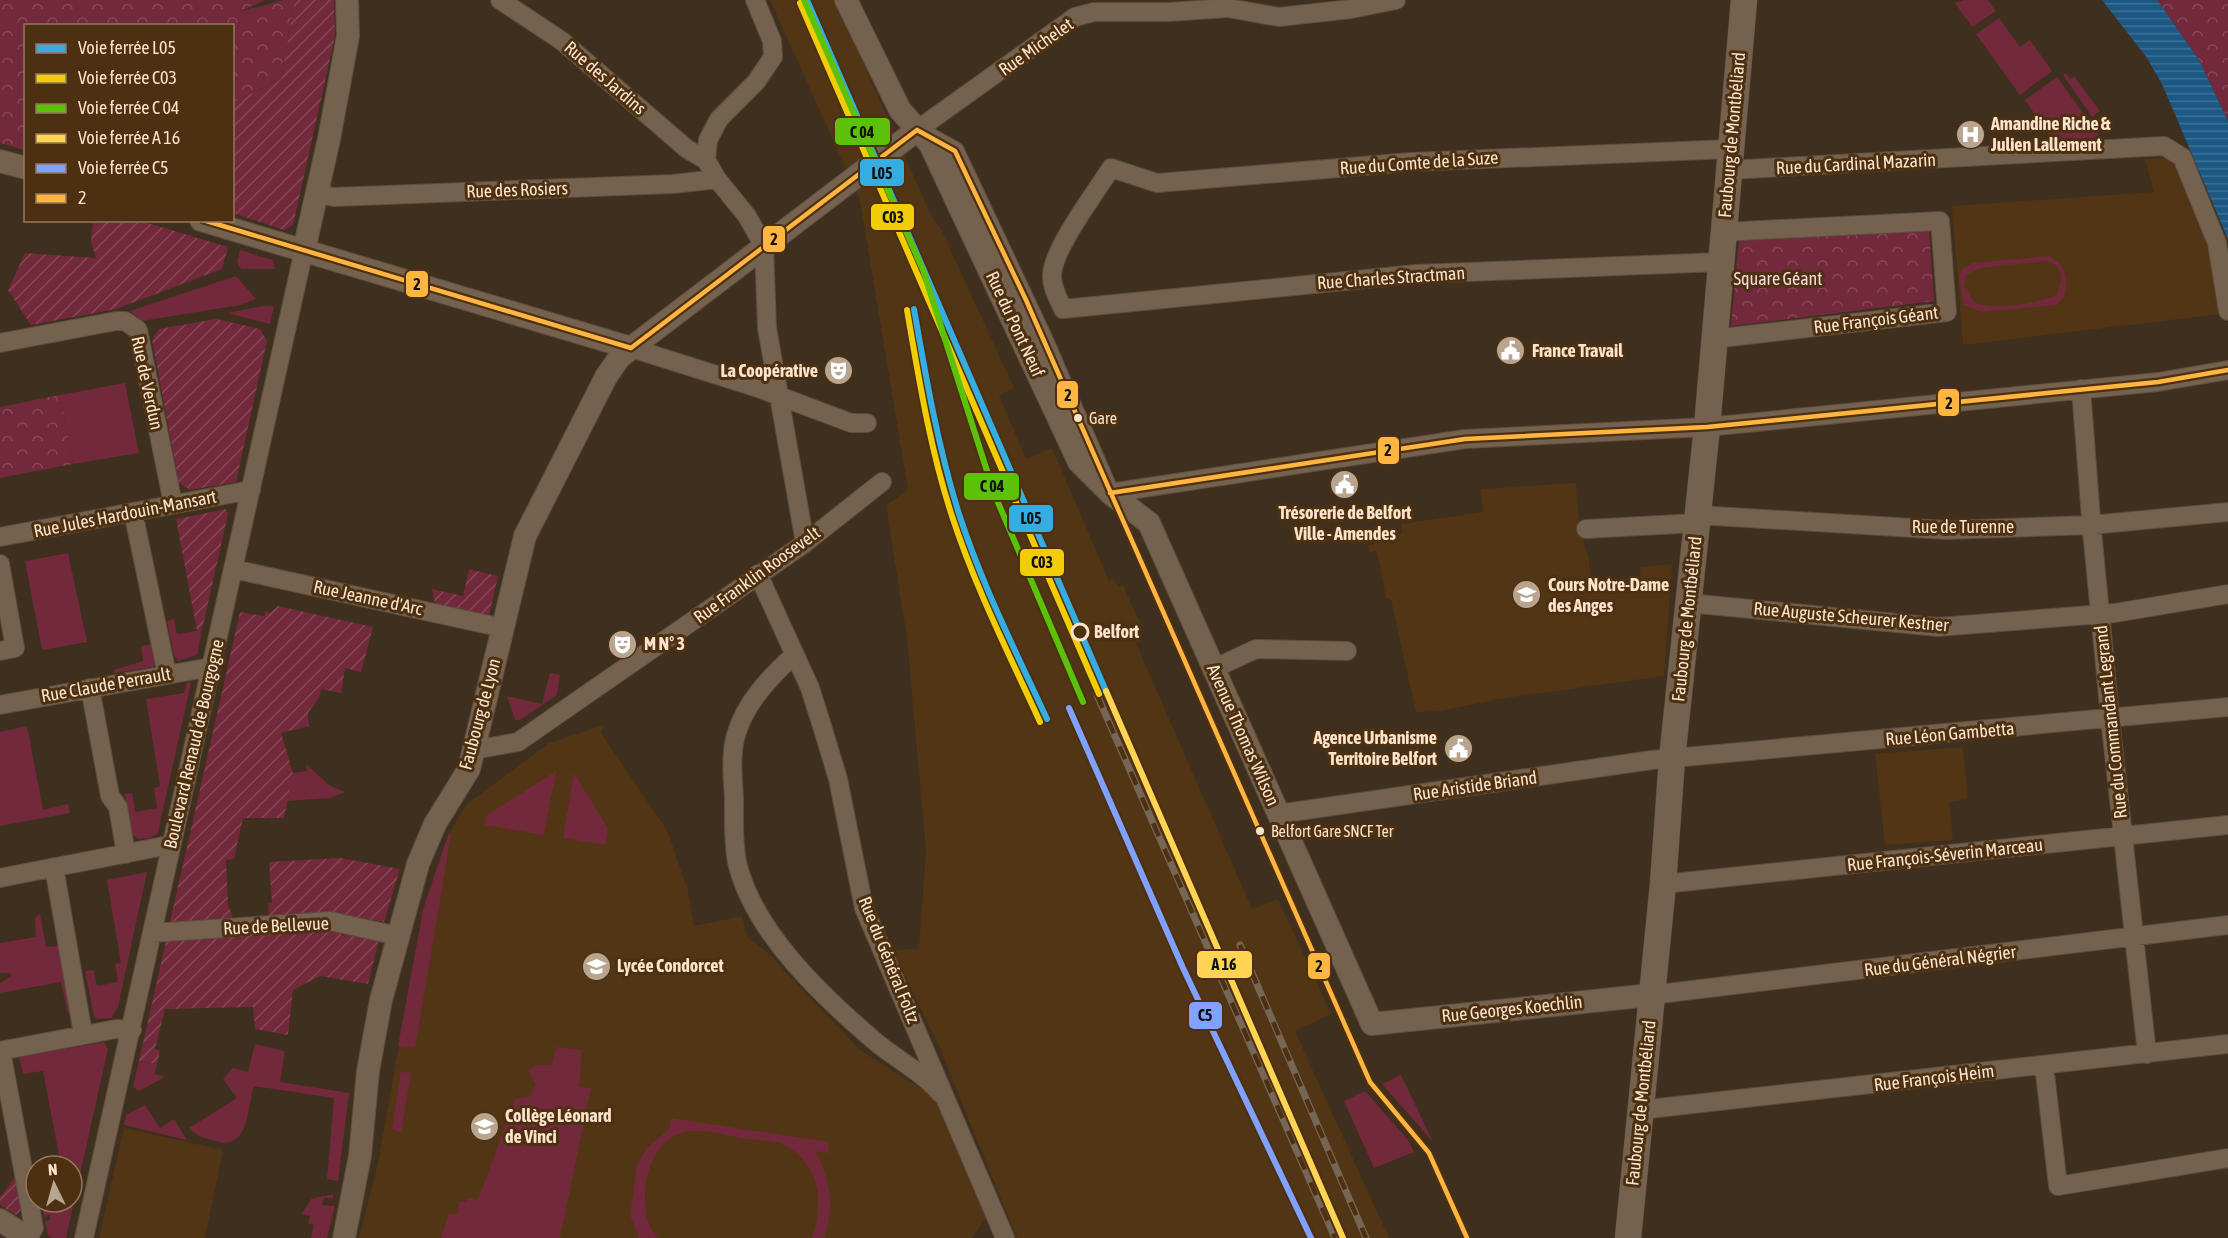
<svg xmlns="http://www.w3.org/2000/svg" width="2228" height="1238" viewBox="0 0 2228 1238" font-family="'Asap Condensed',sans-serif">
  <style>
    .built { fill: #523514 }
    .grass { fill: #72293b; fill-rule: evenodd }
    .park { fill: url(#park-crowns) }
    .garden { fill: url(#garden-furrows) }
    .water { fill: url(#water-rules) }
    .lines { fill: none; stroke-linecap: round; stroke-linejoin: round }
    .minor-casing { stroke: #5b4d40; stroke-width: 20 }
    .tertiary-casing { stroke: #5b4d40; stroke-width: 24 }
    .secondary-casing { stroke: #5b4d40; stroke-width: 27 }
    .minor { stroke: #75624e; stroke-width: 18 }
    .tertiary { stroke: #75624e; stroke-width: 22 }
    .secondary { stroke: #75624e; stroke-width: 26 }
    .rail-casing { stroke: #756655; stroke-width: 7 }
    .rail { stroke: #4d3011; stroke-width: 4.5; stroke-dasharray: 14; stroke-linecap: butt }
    .bus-1-casing { stroke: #4d3011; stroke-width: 9 }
    .bus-1 { stroke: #ffb641; stroke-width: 4.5 }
    .rail-1-casing { stroke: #4d3011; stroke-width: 10 }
    .rail-2-casing { stroke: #4d3011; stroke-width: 10 }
    .rail-3-casing { stroke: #4d3011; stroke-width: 10 }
    .rail-4-casing { stroke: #4d3011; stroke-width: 10 }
    .rail-5-casing { stroke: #4d3011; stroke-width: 10 }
    .rail-1 { stroke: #36ade1; stroke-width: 6 }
    .rail-2 { stroke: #f2cc05; stroke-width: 6 }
    .rail-3 { stroke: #5bc109; stroke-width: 6 }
    .rail-4 { stroke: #fed452; stroke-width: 6 }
    .rail-5 { stroke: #80a1ff; stroke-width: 6 }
    .bus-dot { fill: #fbe3cc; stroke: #4d3011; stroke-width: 2 }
    .stop-dot { fill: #4d3011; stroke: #fbe3cc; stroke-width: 3 }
    .labels { text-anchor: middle; stroke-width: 6; stroke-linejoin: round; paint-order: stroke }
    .bus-label { font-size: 16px; fill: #fbe3cc; stroke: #4d3011; text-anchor: start }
    .street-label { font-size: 18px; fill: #fbe3cc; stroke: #4d3011 }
    .poi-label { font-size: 18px; font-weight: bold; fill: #fbe3cc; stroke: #4d3011; text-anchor: start }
    .park-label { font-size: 18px; fill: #f6d9de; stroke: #4d3011 }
    .stop-label { font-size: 18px; font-weight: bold; fill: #fbe3cc; stroke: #4d3011; text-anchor: start }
    .line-badge { stroke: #4d3011; stroke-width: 2 }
    .pale-badge-label { font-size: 16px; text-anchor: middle; font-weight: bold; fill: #111 }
  </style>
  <defs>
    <pattern id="park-crowns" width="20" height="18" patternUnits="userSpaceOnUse" patternTransform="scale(1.5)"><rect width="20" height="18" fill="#72293b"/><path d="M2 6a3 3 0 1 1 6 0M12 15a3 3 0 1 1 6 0" fill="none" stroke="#874856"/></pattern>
    <pattern id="garden-furrows" width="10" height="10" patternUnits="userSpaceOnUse" patternTransform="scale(1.5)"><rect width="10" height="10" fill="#72293b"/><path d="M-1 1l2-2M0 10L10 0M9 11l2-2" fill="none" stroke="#874856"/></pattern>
    <pattern id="water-rules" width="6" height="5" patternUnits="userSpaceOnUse" patternTransform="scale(1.5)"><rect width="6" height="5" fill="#1c5884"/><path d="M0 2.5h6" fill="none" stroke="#3e7094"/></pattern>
  </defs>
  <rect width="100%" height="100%" fill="#3f2f1e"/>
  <path class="built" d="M770,0H835L931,215L942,231L1014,388L999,395L1026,459L1052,448L1109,581L1114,579L1118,587L1123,585L1143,630L1138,632L1141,641L1136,643L1252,909L1278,899L1331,1014L1295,1031L1389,1238H1017L938,1044L893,951L919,948L926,851L907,638L886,505L908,490L860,200Z
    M2164,158L2175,161L2208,240L2220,314L1963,345L1952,206L2154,192L2145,159Z
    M1576,483L1579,524L1589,561L1592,591L1620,588V591H1628V587L1641,586L1640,567L1672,564L1664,676L1498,699L1442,711L1416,712L1391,600L1386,598L1377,551L1369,552L1368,546L1375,544L1374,538L1402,534L1401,524L1483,512L1480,489Z
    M604,725L601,733L668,832L688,891L694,926L742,916L748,938L764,949L860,1050L928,1093L941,1108L986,1218L972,1238H359L378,1163L423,910L448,835L467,804L549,743Z
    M1963,747L1968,799L1949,802L1953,840L1885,845L1875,754Z
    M124,1128L223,1150L205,1238H99Z"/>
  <path class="grass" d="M1964,0H1988L1996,11L1972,27L1955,3Z
    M1999,18L2020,47L2030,40L2052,71L2020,95L1976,34Z
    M2066,73L2070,79L2074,76L2100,111L2092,117L2063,75Z
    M2057,77L2100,137L2053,141L2025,100Z
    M240,250L273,260L275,269H241L237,262Z
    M2049,256C2067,265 2069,278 2064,297L2056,305L1982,312L1964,305L1959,279L1962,269L1973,263ZM2046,261L2056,265L2062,276L2057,295C2035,304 1997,310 1975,303L1964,287L1966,275L1981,268Z
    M236,276L256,299L240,305L142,321L130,311Z
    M263,306H274L270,324L227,313Z
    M125,383L139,453L73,464L60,395Z
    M68,553L87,642L42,650L25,561Z
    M174,619L177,634L202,630L197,655L178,661L174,655L167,621Z
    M155,644L157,662L153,667L114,673V670L143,661L141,646Z
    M550,673L560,675L557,695L520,720H515L507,696L542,704Z
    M187,682L191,683L158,833L150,838L138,839L133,835L125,794L132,793L135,812L157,808L154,788L160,786L146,699L184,693Z
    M27,726L43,810L68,804L70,813L0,826V732Z
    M306,764L329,785L345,792L330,798L287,801L293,773L307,771Z
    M556,771L544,835L485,825L486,816Z
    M574,773L608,828L605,845L563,838Z
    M448,835H451L415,1048L398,1046L423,910Z
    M147,872L118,1007L111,1018L97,1019L94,1016L85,971L94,970L97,986L118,982L115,964L121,963L107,880Z
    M40,914L46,947L58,946L72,1012L68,1013L61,982L0,993V983L11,976L10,973H0V943L36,937L35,918Z
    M104,1042L108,1049L66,1238H52L48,1235L45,1221L50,1220V1215L44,1216L41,1202H47L48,1205L72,1202V1166H61L43,1071L23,1074L19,1057Z
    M255,1044L285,1051L280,1082L349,1093L338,1181L327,1179L334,1098L254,1086C247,1109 249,1152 215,1141C205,1138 196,1136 189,1128L237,1098L223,1079L233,1068L248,1072Z
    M556,1047L582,1050L579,1087L591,1088L560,1238H441L449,1214H458L459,1202H466L468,1198L478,1200L515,1099L530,1096L536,1085L528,1070L538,1065H552Z
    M139,1061L157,1064L155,1074L165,1077L139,1091L133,1087Z
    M401,1071L411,1073L401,1132L392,1129Z
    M1401,1075L1433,1142L1382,1084Z
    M1365,1091L1408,1140L1414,1152L1374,1168L1344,1101Z
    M145,1105L160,1128L174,1119L187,1140L124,1125L126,1115Z
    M671,1118L829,1142L828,1153L815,1151C831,1179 835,1208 824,1238H812C823,1203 822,1167 786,1146C775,1140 754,1140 741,1138C723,1135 700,1127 682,1133C656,1142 645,1170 645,1196C645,1211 647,1227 658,1238H639L630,1215L637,1165L647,1148L669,1129Z
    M333,1194V1198H324L322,1205L335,1206L327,1238H311L314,1225L308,1223L310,1216L302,1214L311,1199Z"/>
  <path class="park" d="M0,0H265L239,12L284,0H295L281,79L233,103L232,26H26L25,150L0,143Z
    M2157,0H2228V121L2199,60Z
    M1929,231L1934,301L1731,326L1739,241Z
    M60,395L73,464L0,478V407Z"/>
  <path class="garden" d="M295,0H334L335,36L293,225L284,230L233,213L232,103L281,79Z
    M93,221H141L228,247L222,269L116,309L31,325L8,290L25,253L96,258L91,242Z
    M216,319L260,329L267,341L236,482L190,490L179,483L152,340L159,329Z
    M226,509L228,514L202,630L197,631L176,519Z
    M469,569L498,576L489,616L435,603L432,589L463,596Z
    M278,606L373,627L361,672L345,668L341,693L321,689L319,698L308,713L309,726L281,733L293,773L284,818H243L234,859L226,860L228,905L233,918L170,922L240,612L264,616L266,611L270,613Z
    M340,858L400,869L384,922L333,913L269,916L268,903H272L269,862Z
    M330,930L341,932L342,936L349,934L379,940L368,984L320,976L293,990L288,1035L255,1029L253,1007L165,1009L155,1049L160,1051L157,1064L139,1061L166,941Z
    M15,1177L21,1210L16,1215L0,1205V1197Z"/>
  <path class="water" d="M2102,0H2157L2199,60L2228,121V239L2162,84L2147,58Z"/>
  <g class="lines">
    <defs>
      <path id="minor" d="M500,0L562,41L687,149L706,160
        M755,0L772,41L773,57L756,82L719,119L708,140L706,160L717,179L747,216L764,246L767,328L805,543
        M1396,0L1351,9L1279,17L1228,8L1168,12H1094L1075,17L917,130L955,151L1043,338L1110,493L1465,439L1707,427L2158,382L2228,370
        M1728,170L2164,146L2182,157L2217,243L2228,311
        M317,194L334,197L673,184L717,179
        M1721,262L1416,274L1063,309C1058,298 1051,286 1052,274C1054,247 1096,192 1111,168L1157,183L1411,162L1730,149
        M1713,339L1947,312L1940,221L1723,232
        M0,343L116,321H125L138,330L173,504
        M631,348L758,388L851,423H867
        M2081,389L2092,531L2111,727L2147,1054
        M133,512L167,674
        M1698,515L1946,530L2091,525L2228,512
        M1586,529L1697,523
        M0,537L251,490
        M0,564L15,648L0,651
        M233,569L503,628
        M758,574L810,688L822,726L838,779L864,908L1005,1238
        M1688,603L1938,627L2115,613L2228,594
        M794,655C770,677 745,703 736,735C730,755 733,778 734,799C734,820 733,841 737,862C753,932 824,998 877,1043C898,1060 923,1073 941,1094
        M1213,669L1256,649L1347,651
        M90,688L110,796L118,807L126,854
        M0,705L211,667
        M474,750L518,742L805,543L882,482
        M1278,814L1652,760L2228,707
        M54,867L83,1034
        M0,878L164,846L170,850
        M1663,884L2228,825
        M152,933L330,921L398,936
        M1651,995L2228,925
        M0,1051L116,1029L132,1030
        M1,1051L34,1228L27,1238
        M2044,1065L2058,1186L2228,1158
        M1640,1110L2228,1044
        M84,1238L304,250"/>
      <path id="tertiary" d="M846,0L900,110L930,144L1079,462L1110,493L1149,523L1372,1024L1651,995
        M0,161L26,168
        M201,220L631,348
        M304,250L329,139L348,36L347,0
        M0,1220L28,1238
        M344,1238L360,1156L368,1071L381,1000L418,864L435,824L469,769L525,536L606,377L619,358L631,348L917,130"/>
      <path id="secondary" d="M1628,1238L1663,884L1672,759L1707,427L1744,0"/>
    </defs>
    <use href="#minor" class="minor-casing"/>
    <use href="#tertiary" class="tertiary-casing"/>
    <use href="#secondary" class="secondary-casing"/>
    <use href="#minor" class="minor"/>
    <use href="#tertiary" class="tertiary"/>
    <use href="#secondary" class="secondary"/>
    <defs>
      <path id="rail" d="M1097,695L1335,1238
        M1240,945L1366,1238"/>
    </defs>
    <use href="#rail" class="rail-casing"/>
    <use href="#rail" class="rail"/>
    <defs>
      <path id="bus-1" d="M917,130L955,151L1026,300L1370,1082L1429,1153L1467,1238
        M203,220L631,348
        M631,348L917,130
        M1110,493L1465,439L1707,427L2158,382L2228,370"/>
    </defs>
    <use href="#bus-1" class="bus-1-casing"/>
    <use href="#bus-1" class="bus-1"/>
    <defs>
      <path id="rail-1" d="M807,0L1106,691
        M914,309C926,378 938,447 959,514C982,585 1016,652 1047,719"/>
      <path id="rail-2" d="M800,3L1099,694
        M907,310C919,379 930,449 952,516C975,587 1009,654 1040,722"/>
      <path id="rail-3" d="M804,0L923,270L994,493L1083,702"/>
      <path id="rail-4" d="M1106,691L1343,1238"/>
      <path id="rail-5" d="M1069,708L1183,968L1311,1238"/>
    </defs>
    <use href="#rail-1" class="rail-1-casing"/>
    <use href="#rail-2" class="rail-2-casing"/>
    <use href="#rail-3" class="rail-3-casing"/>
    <use href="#rail-4" class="rail-4-casing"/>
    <use href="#rail-5" class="rail-5-casing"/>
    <use href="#rail-1" class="rail-1"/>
    <use href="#rail-2" class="rail-2"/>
    <use href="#rail-3" class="rail-3"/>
    <use href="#rail-4" class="rail-4"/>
    <use href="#rail-5" class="rail-5"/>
  </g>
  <defs>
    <symbol id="hospital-disc" viewBox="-11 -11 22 22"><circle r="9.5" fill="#b9a48f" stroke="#4d3011"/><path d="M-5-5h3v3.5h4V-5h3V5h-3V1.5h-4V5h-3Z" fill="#fff"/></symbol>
    <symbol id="civic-disc" viewBox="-11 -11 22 22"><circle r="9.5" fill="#b9a48f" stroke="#4d3011"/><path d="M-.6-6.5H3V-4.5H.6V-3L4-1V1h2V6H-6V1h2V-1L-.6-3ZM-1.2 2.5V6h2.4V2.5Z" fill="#fff"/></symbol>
    <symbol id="theatre-disc" viewBox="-11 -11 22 22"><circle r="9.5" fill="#b9a48f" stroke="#4d3011"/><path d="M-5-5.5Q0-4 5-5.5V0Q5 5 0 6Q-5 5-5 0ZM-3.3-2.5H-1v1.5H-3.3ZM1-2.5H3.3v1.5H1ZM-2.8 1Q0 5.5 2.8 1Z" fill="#fff"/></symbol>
    <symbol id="school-disc" viewBox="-11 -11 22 22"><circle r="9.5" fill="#b9a48f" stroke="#4d3011"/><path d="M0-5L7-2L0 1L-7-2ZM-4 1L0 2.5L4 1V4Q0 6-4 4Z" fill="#fff"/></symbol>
  </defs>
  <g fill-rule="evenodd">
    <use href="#hospital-disc" x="1954" y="118" width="33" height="33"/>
    <use href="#civic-disc" x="1494" y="334" width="33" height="33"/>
    <use href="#theatre-disc" x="822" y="354" width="33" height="33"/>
    <use href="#civic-disc" x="1328" y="468" width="33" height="33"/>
    <use href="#school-disc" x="1510" y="578" width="33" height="33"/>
    <use href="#theatre-disc" x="606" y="628" width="33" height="33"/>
    <use href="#civic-disc" x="1442" y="732" width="33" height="33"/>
    <use href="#school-disc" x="580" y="950" width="33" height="33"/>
    <use href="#school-disc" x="468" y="1110" width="33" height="33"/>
  </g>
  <g class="bus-dot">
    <circle cx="1078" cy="418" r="5"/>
    <circle cx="1260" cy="831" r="5"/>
  </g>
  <circle class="stop-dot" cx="1080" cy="632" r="8"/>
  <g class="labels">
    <g class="bus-label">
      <text x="1089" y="424">Gare</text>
      <text x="1271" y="837">Belfort Gare SNCF Ter</text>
    </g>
    <g class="street-label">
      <text transform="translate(1036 47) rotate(-35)" y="6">Rue Michelet</text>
      <text transform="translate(605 78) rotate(41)" y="6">Rue des Jardins</text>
      <text transform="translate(1732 135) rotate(-85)" y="6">Faubourg de Montbéliard</text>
      <text transform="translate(1419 163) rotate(-4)" y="6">Rue du Comte de la Suze</text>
      <text transform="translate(1856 164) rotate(-3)" y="6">Rue du Cardinal Mazarin</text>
      <text transform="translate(517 190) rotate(-2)" y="6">Rue des Rosiers</text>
      <text transform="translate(1391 278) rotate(-4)" y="6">Rue Charles Stractman</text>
      <text transform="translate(1876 320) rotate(-7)" y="6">Rue François Géant</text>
      <text transform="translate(1015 324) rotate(65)" y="6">Rue du Pont Neuf</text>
      <text transform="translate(147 383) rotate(78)" y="6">Rue de Verdun</text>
      <text transform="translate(125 514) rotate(-11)" y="6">Rue Jules Hardouin-Mansart</text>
      <text x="1963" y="533">Rue de Turenne</text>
      <text transform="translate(757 575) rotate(-36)" y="6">Rue Franklin Roosevelt</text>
      <text transform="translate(368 598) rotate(12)" y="6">Rue Jeanne d'Arc</text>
      <text transform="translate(1851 617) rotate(5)" y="6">Rue Auguste Scheurer Kestner</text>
      <text transform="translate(1687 619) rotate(-84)" y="6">Faubourg de Montbéliard</text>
      <text transform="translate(106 685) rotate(-10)" y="6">Rue Claude Perrault</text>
      <text transform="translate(480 714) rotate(-75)" y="6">Faubourg de Lyon</text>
      <text transform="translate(2111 722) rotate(-96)" y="6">Rue du Commandant Legrand</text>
      <text transform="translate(1950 734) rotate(-5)" y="6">Rue Léon Gambetta</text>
      <text transform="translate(1243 735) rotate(66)" y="6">Avenue Thomas Wilson</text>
      <text transform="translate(194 744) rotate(-77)" y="6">Boulevard Renaud de Bourgogne</text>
      <text transform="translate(1475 786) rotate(-8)" y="6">Rue Aristide Briand</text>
      <text transform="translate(1945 855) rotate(-6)" y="6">Rue François-Séverin Marceau</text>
      <text transform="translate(276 926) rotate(-3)" y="6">Rue de Bellevue</text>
      <text transform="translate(889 960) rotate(68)" y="6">Rue du Général Foltz</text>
      <text transform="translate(1940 961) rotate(-7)" y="6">Rue du Général Négrier</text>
      <text transform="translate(1512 1009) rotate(-6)" y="6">Rue Georges Koechlin</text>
      <text transform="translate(1934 1078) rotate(-7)" y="6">Rue François Heim</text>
      <text transform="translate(1641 1103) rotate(-84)" y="6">Faubourg de Montbéliard</text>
    </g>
    <g class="poi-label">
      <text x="1991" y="130">Amandine Riche &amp;<tspan x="1991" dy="21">Julien Lallement</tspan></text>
      <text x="1532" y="357">France Travail</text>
      <text x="818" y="377" text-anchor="end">La Coopérative</text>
      <text x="1345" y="519" text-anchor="middle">Trésorerie de Belfort<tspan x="1345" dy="21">Ville - Amendes</tspan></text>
      <text x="1548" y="591">Cours Notre-Dame<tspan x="1548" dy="21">des Anges</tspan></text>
      <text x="644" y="650">M N° 3</text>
      <text x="1437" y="744" text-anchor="end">Agence Urbanisme<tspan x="1437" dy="21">Territoire Belfort</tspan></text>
      <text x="617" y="972">Lycée Condorcet</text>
      <text x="505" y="1122">Collège Léonard<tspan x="505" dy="21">de Vinci</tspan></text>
    </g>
    <g class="park-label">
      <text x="1778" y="285">Square Géant</text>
    </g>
    <g class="stop-label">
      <text x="1094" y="638">Belfort</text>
    </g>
  </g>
  <g class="line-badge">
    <rect x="834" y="117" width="57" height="29" rx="6" fill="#5bc109"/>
    <rect x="859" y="158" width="46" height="29" rx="6" fill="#36ade1"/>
    <rect x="870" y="203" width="45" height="28" rx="6" fill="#f2cc05"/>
    <rect x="762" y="225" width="24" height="28" rx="6" fill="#ffb641"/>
    <rect x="405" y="270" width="24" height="28" rx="6" fill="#ffb641"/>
    <rect x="1056" y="380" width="23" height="29" rx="6" fill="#ffb641"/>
    <rect x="1937" y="388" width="23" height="29" rx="6" fill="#ffb641"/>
    <rect x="1377" y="436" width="23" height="29" rx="6" fill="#ffb641"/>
    <rect x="963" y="472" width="57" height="29" rx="6" fill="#5bc109"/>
    <rect x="1008" y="504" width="46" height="29" rx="6" fill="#36ade1"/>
    <rect x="1019" y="548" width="46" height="29" rx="6" fill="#f2cc05"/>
    <rect x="1196" y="950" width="57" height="29" rx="6" fill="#fed452"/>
    <rect x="1307" y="952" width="24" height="28" rx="6" fill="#ffb641"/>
    <rect x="1188" y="1001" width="35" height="29" rx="6" fill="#80a1ff"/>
  </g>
  <g class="pale-badge-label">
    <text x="862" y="138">C 04</text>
    <text x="882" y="179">L05</text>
    <text x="893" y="223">C03</text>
    <text x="774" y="245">2</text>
    <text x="417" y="290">2</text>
    <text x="1068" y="401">2</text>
    <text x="1949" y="409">2</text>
    <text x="1388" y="456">2</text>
    <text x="992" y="492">C 04</text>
    <text x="1031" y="524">L05</text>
    <text x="1042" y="568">C03</text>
    <text x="1224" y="970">A 16</text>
    <text x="1319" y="972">2</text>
    <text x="1205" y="1021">C5</text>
  </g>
  <rect x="24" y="24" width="210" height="198" fill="#4d3011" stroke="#93785c" stroke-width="1.5"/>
  <rect x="36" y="44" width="30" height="9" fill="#36ade1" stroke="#93785c" stroke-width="1.5"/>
  <text x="78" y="54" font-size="18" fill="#fbe3cc">Voie ferrée L05</text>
  <rect x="36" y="74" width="30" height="9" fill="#f2cc05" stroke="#93785c" stroke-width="1.5"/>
  <text x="78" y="84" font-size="18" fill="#fbe3cc">Voie ferrée C03</text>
  <rect x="36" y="104" width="30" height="9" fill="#5bc109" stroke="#93785c" stroke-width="1.5"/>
  <text x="78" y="114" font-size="18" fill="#fbe3cc">Voie ferrée C 04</text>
  <rect x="36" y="134" width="30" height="9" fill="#fed452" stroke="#93785c" stroke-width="1.5"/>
  <text x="78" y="144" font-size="18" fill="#fbe3cc">Voie ferrée A 16</text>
  <rect x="36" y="164" width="30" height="9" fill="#80a1ff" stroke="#93785c" stroke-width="1.5"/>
  <text x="78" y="174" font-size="18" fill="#fbe3cc">Voie ferrée C5</text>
  <rect x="36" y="194" width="30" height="9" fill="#ffb641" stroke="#93785c" stroke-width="1.5"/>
  <text x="78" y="204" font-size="18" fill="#fbe3cc">2</text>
  <g transform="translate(54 1184) rotate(355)"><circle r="28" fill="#4d3011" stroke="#93785c" stroke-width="1.5"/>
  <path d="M0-4.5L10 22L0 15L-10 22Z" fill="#b9a48f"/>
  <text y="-9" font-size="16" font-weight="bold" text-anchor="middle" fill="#fbe3cc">N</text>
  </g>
</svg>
